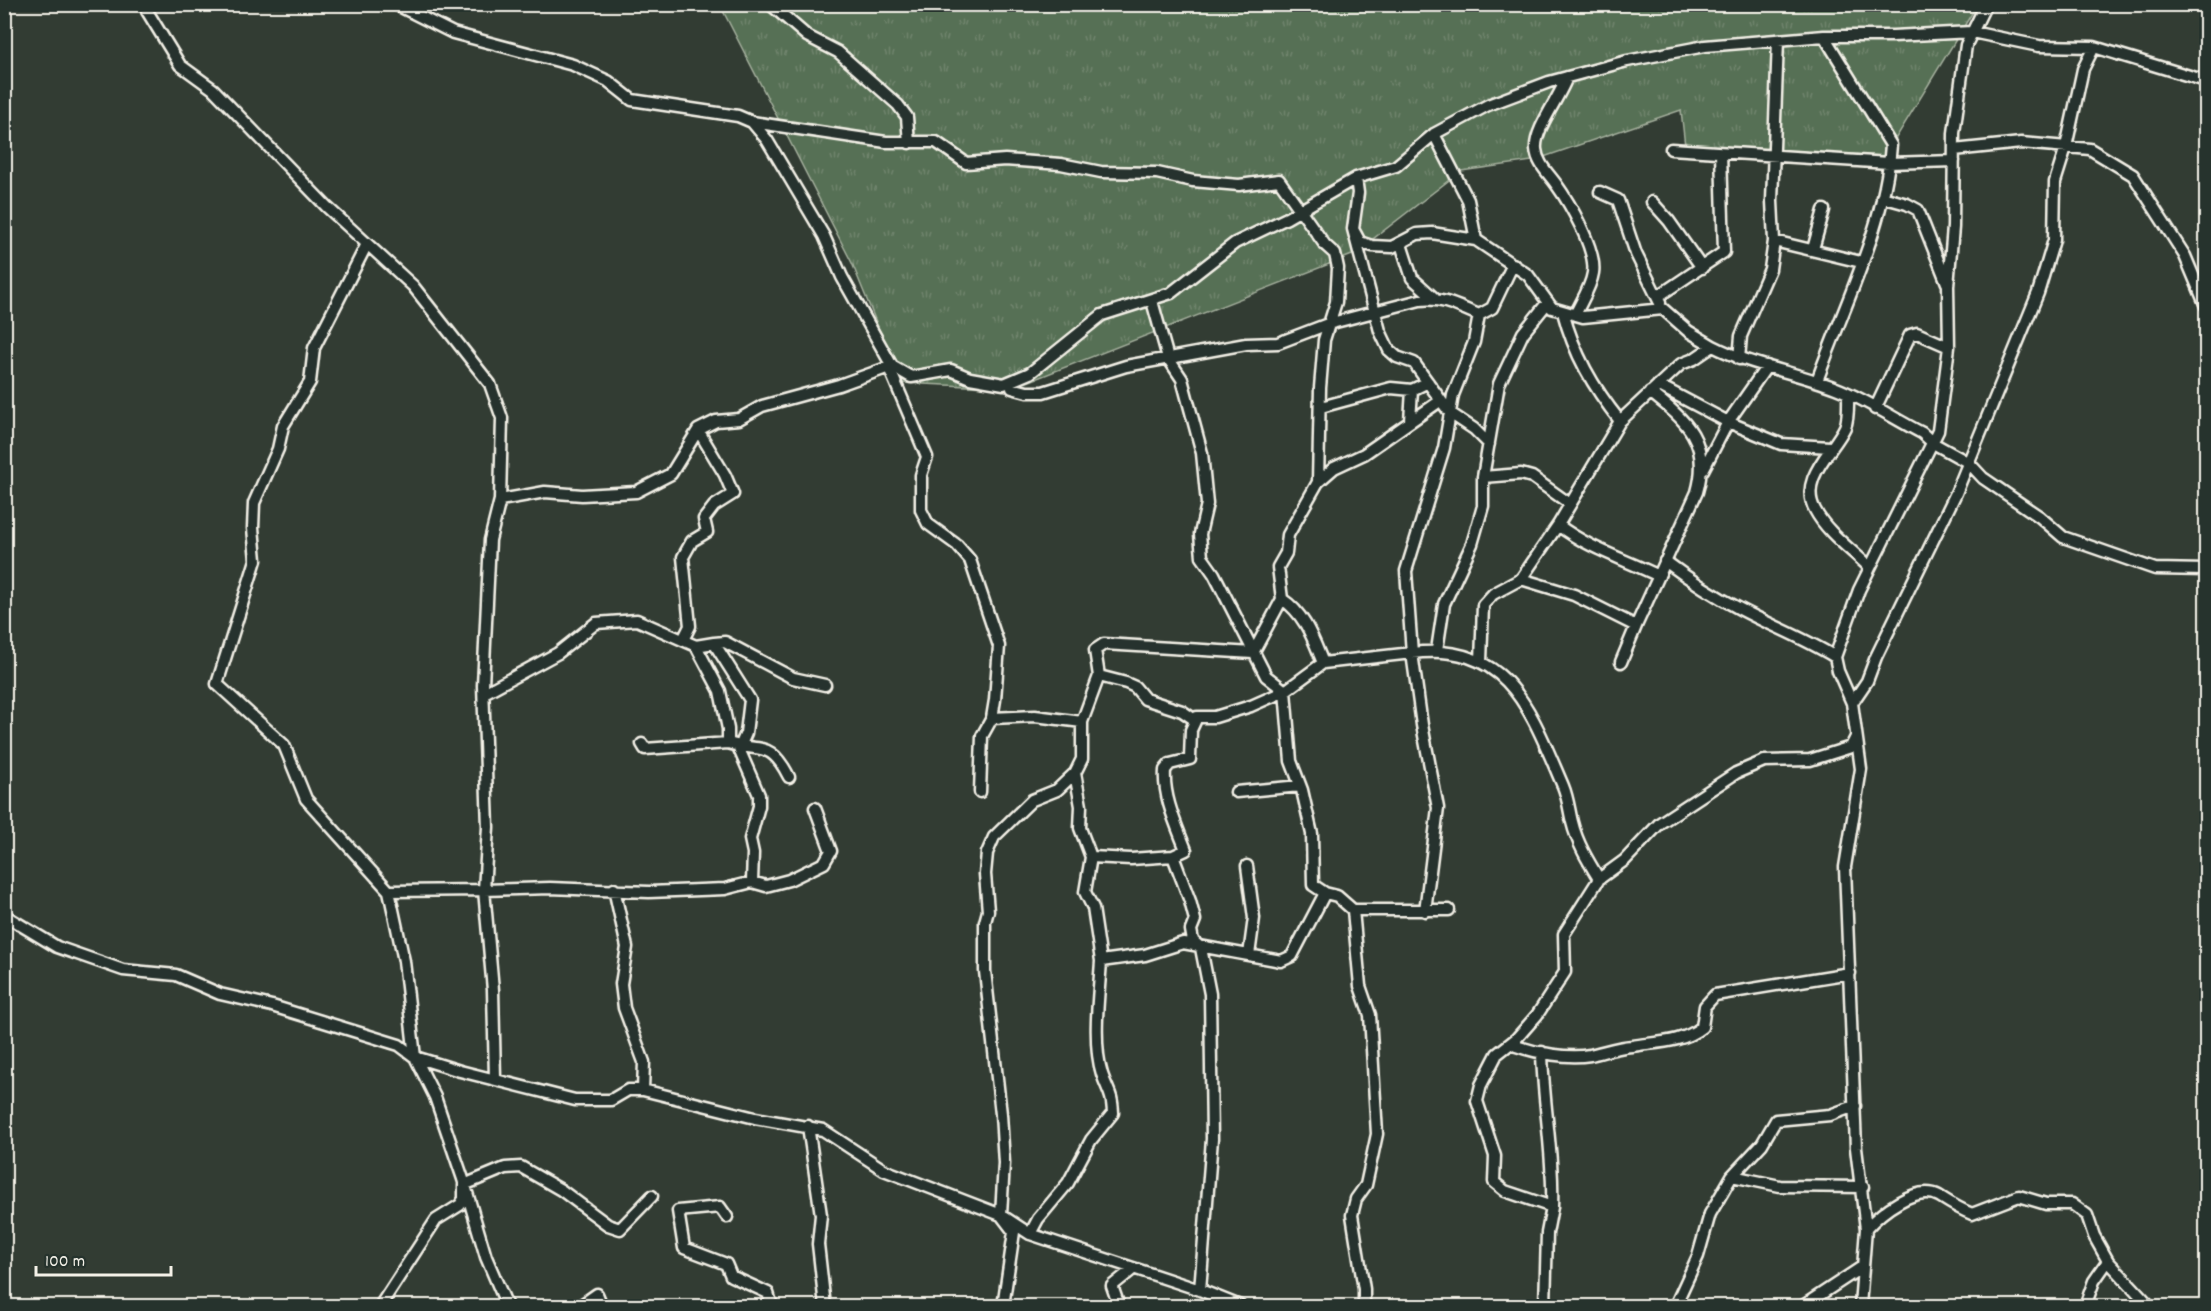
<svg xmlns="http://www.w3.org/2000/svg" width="2211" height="1311" viewBox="0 0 2211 1311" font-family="Dekko,sans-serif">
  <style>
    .grass { fill: url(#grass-tufts); stroke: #a5b09e; stroke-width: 1.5 }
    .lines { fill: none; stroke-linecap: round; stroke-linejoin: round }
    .minor-casing { stroke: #f4f1e8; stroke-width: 15 }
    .minor { stroke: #26332d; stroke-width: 10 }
  </style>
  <defs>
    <pattern id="grass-tufts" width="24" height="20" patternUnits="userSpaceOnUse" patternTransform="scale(1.5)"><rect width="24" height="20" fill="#566f54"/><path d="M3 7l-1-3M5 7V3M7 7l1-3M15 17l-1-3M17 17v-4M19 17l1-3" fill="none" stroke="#6f846d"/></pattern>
  </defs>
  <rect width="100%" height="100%" fill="#323c33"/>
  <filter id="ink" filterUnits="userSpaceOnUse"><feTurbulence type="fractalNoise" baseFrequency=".0167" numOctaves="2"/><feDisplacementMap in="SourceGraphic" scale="12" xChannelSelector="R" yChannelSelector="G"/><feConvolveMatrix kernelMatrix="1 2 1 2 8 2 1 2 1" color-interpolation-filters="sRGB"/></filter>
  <g filter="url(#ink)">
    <path class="grass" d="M720,5H1977L1885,156L1685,146L1681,110L1532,161L1461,171L1352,255L1012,388L901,383L852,263Z"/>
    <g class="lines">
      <defs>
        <path id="minor" d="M149,4L147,11L180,65L213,89L327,207L413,286L490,384L502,418L500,500L490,540L483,685L488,827L484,890L550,888L649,892L725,889L752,882L766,886L789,880L824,863L831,851L815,808
          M395,4L453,33L573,65L608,81L632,100L738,116L752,122L767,140L824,236L842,277L892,366L890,370L927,457L921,475V510L928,524L957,545L970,560L999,646L995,700L992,718L982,736L980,792
          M770,4L807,36L838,52L898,105L907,117L909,143
          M1567,77C1560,97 1534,130 1536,149C1537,163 1548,173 1556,184C1569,202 1597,250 1593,273C1591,287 1581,302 1575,315
          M752,122L886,142H936L966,163L1005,160L1061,164L1101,172L1157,173L1193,181L1239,185L1279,180L1325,245L1335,254L1338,268L1336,302L1324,340L1320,388L1318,482L1288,535L1286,553L1278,567L1282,599L1253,653L1104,644L1095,650L1099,676L1082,722V759L1075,773L1081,806L1080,828L1091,857L1085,892L1093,908L1101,961
          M1434,134L1468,200L1476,240
          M1671,149L1889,163L1954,161
          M1954,150L2021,143L2090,149L2133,175L2185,256L2206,306
          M1356,178L1358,193L1353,229L1380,331L1389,350L1397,357L1414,363L1450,413L1474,429L1489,444
          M1600,192L1618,200L1636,254L1660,303
          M1882,197L1907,204L1918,210L1947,283
          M1652,202L1669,221L1702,268
          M1353,229L1360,242L1372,246L1392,247L1417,234L1432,233L1476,240L1528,275L1552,308L1583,317L1663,309L1688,331L1713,346
          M1774,241L1861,262
          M367,244L314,348L310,382L283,426L278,449L254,503L253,528L256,560L217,684L284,745L306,799L389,891L404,961L415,1057L435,1097L463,1179L486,1257L507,1306
          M1401,244L1412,278L1434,298
          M1813,249L1824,210
          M1657,297L1724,252L1721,153
          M1152,301L1168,358L1182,379L1202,453L1207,504L1200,534L1202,557L1214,574L1266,676L1285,691L1291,761L1302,790L1312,834L1313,885L1325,893L1337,896L1353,910L1360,986L1370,1015L1377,1134L1366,1185L1356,1199L1352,1215L1364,1289V1306
          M1563,312C1574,354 1593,387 1620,421
          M1479,315L1492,308L1513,264
          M1739,359L1741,336L1770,269L1774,241L1772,201L1778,40
          M1817,381C1844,305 1885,226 1891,145L1824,36
          M1658,385L1728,422L1781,444L1830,447
          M1012,388L1027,392H1043L1126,366L1246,344L1278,343L1328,324L1420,300C1443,297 1458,307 1479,315L1474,342L1453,395L1444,448L1406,571L1412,653L1323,663L1285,691L1251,706L1215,717H1197L1191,730L1190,759L1170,764L1165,770C1163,797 1176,824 1186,850L1173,856L1190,901L1195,920L1191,930L1193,941L1201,948L1210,994L1212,1139L1200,1290
          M1848,394C1848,404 1849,418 1845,427C1833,452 1798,479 1815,510C1827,533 1852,550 1870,568
          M1321,407L1391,388L1412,390
          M1875,409L1910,335L1917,333L1949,347
          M1410,421L1412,390L1428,382
          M1703,470L1728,422L1767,366
          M1483,477L1521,474L1532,477L1570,504
          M1318,482L1334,468L1364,454L1440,401
          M500,500L545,492L582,495L636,492L671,474L698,430L716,421L739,419L762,406L839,385L892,366L911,377L951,370L970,378L1004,384L1030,373L1102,315L1171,293L1235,243L1287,218L1356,178L1396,166L1434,134L1488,105L1549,82L1627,61L1705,46L1824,36H1893L1972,32L2039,46L2094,47L2206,81
          M1558,525C1588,548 1624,559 1659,576
          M1665,561C1689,579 1713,595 1740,609C1772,626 1804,638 1835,657
          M1521,579L1574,595L1636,626L1621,662
          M1282,599C1305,614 1313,639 1323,663
          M1636,626L1697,492C1711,442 1687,421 1650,392
          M683,640L690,626L683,557L692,541L707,532L704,519L714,506L733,494L725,475L698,430
          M714,643L725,642L793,678L825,685
          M696,646L714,643L750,700L746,733L739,749L759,795V806L750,839L753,853L752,882
          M1437,650L1444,604L1472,544L1483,506V477L1499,384L1523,333L1548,302
          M1481,662L1483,605L1493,594L1521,579L1558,525L1620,421L1681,364L1694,359L1713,346C1752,366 1795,372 1836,388C1865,399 1893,418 1922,433L1933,443L1969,463L1983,478L2040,517L2063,537L2155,569L2206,570
          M1099,676L1126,683L1135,687L1145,699L1182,711L1195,720
          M484,693L558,653L596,623L637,620L696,646L720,691L728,729V743C760,753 770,739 789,777
          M1852,703L1867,681L1876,657L1956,493L2038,293L2054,240L2055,182L2066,147L2083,69L2094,47
          M992,718L1035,716L1082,722
          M642,744L645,749L728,743
          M1236,792L1300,786
          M1091,857L1131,859L1173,856
          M1247,866L1254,918L1249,955
          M614,889L627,947L621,984L624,1008L644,1062L643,1090
          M389,891L484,890L493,990L495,1078
          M1353,910H1449
          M1425,911L1438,808L1422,725L1412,653C1509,641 1531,712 1563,786C1568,798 1569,810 1572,822C1577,843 1588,861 1599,879
          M4,915L57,947L123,970L176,975L220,994L272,1006L399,1045L415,1057L460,1071L575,1100H611L628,1090H643L755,1118L823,1130L884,1170L1001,1215L1030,1234L1200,1290L1240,1306
          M1516,1039V1046C1537,1053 1568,1059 1590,1055C1604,1052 1617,1047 1632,1046C1657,1042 1682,1043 1702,1027L1705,1006L1715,995L1850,973
          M1542,1052C1543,1104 1554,1155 1552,1207
          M808,1126L821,1215L818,1244L825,1306
          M1732,1176L1780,1186L1863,1187
          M727,1217L720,1207L678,1211L684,1248L726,1264L731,1276L768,1293L772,1306
          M1866,1229C1880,1213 1916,1184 1939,1196C1950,1203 1959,1209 1972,1214L2019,1196L2046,1204H2072L2087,1215L2094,1236L2108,1261L2150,1306
          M1030,1234L1038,1219L1068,1183L1091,1140L1113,1113C1112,1092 1108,1092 1102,1074C1092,1042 1099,994 1101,961L1145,955L1183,943L1281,961L1292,956L1325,893
          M380,1306L436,1220L460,1205L464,1199V1185L505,1168L521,1167L561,1190L608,1225L620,1229L652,1196
          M580,1306L597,1294L602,1306
          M1003,1306L1014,1232L1001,1215L1004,1163L1001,1114L985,971V922L988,911L985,874L987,853L994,837L1032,800L1057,790L1075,773
          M1119,1306L1112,1286L1133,1269
          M1545,1306L1547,1233L1552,1207L1505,1191L1494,1182L1495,1156L1477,1101L1481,1085L1497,1054L1516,1039L1537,1015L1565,972L1564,934L1599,879L1625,860L1660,823L1736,773L1764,761L1810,760L1851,747L1856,737
          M1675,1306L1698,1256L1710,1214L1732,1176L1762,1144L1776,1120L1830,1115L1855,1106
          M1803,1306L1862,1267
          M1860,1306L1866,1229L1856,1148L1845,867L1861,769L1852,703L1838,671L1835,657L1859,590L1938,431L1949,347L1948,286L1953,227L1954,133L1966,45L1986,4
          M2085,1306L2094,1281L2108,1261"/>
      </defs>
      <use href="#minor" class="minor-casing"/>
      <use href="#minor" class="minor"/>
    </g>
  </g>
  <rect width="2211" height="1311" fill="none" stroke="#26332d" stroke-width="24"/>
  <rect x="12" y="12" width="2187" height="1287" fill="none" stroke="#f4f1e8" stroke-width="2" filter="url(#ink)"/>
  <path d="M36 1266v9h135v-9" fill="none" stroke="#f4f1e8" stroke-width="3"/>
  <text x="45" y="1266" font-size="18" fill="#f4f1e8" stroke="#26332d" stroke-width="4.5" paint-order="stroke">100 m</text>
</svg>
